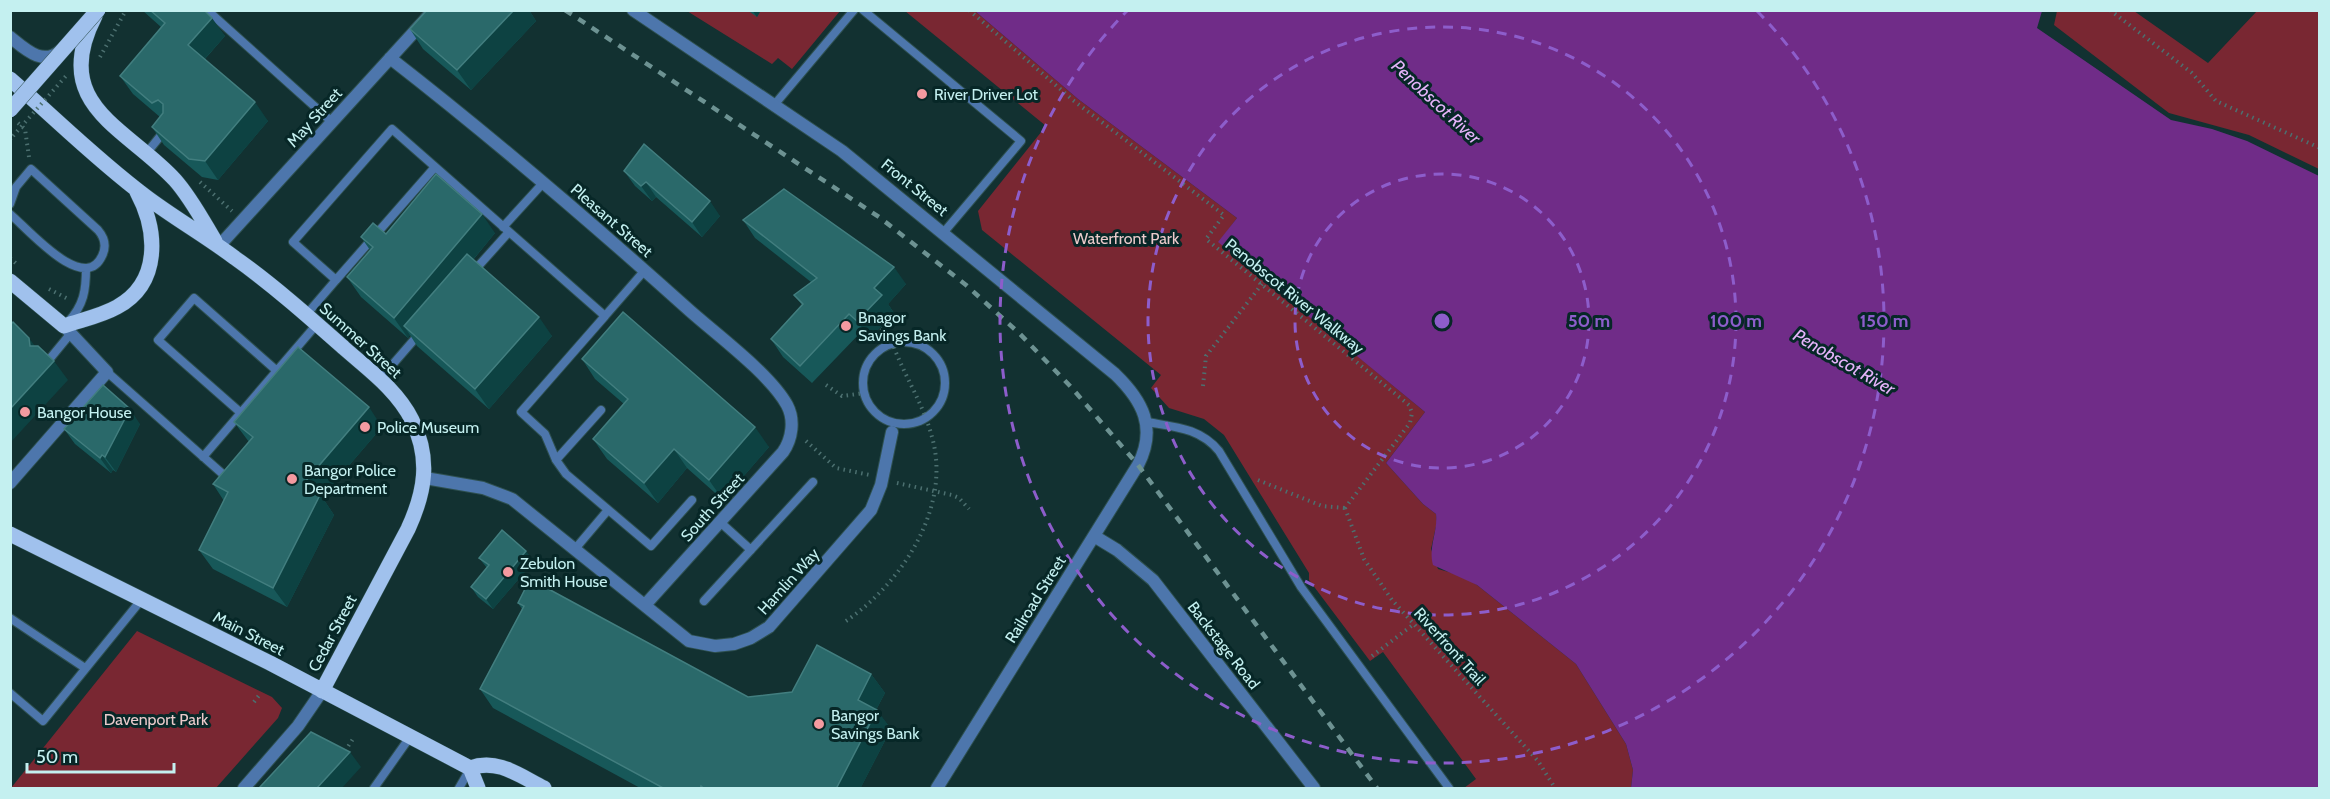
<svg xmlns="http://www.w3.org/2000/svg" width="2330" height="799" viewBox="0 0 2330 799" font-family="Cabin,sans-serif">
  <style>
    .green { fill: #792732 }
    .water { fill: #702c88 }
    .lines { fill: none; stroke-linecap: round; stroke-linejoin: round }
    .lane-casing { stroke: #2e5050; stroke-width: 10 }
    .street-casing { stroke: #2e5050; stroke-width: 14 }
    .primary-casing { stroke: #2e5050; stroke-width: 16 }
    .path { stroke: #4c7070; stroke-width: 4; stroke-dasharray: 1.5 4.5; stroke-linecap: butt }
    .lane { stroke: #4d76ac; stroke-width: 8 }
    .street { stroke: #4d76ac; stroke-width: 12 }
    .primary { stroke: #a0c1ed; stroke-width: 15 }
    .rail { stroke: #6d9292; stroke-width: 4.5; stroke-dasharray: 8 8; stroke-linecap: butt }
    .primary-bridge-casing { stroke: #2e5050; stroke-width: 16; stroke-linecap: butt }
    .path-bridge { stroke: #4c7070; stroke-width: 4; stroke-dasharray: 1.5 4.5; stroke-linecap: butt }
    .primary-bridge { stroke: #a0c1ed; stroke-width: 15 }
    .wall { fill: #175859 }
    .shaded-wall { fill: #0d4242 }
    .building { fill: #2a696a; stroke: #427e7f; stroke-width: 1.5 }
    .ring { fill: none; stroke: #8d5dcb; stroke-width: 3; stroke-dasharray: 10 8 }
    .poi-dot { fill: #f49aa0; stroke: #072727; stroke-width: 2 }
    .labels { text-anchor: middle; stroke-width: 6; stroke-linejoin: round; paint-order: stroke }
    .poi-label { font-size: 16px; fill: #c4f0f0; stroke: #072727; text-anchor: start }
    .street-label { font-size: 16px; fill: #c4f0f0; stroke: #072727 }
    .park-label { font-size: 16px; fill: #ebcacb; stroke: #072727 }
    .water-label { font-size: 18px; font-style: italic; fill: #e5b3fa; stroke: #072727 }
    .centre { fill: #8d5dcb; stroke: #072727; stroke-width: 3 }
    .ring-label { font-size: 18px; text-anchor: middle; font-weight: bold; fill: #8d5dcb; stroke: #072727; stroke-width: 6; stroke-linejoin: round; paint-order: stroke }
  </style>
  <rect width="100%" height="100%" fill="#123131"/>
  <path class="green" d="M687,11H840L792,69L778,58L772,64Z
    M905,11H975L1078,99L1237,218L1219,242L1425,412L1386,463L1423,504L1436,514L1437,522L1431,549L1438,569L1463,576L1477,585L1576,664L1626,744L1633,770L1631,788H1464L1476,779L1383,652L1370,661L1309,580V573L1224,435L1204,419L1169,408L1151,388L1161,375L982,230L978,211L1046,126Z
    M2057,11H2134L2208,63L2257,11H2319V169L2249,135L2169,113L2054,25Z
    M137,631L272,697L282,708L278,718L216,788H11Z"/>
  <path class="water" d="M975,11H2042L2037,28L2171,120L2212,129L2247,141L2319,176V788H1631L1633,770L1626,744L1576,664L1477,585L1433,565C1428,547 1438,532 1436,514L1423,504L1386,463L1425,412L1218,242L1237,218L1078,99Z"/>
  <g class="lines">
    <defs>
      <path id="lane" d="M207,10L332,122
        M863,10L1021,141L944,232
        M775,104L854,10
        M145,155L166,129
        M435,167L336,280L293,242L392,129L605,316L521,412L545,434L556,460L566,474L651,546L692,500
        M10,204L16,187L31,169L98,230C104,237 107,246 102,256C84,295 27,228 10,214
        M503,227L544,182
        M473,272L509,232
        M306,315L336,280
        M605,316L645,270
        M68,322C84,305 86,290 86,268
        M863 383a41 41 0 1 1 82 0a41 41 0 1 1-82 0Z
        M48,361L71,333
        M107,372L225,476
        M380,379L419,334
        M241,413L158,340L194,298L277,371
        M1147,422C1175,427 1200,428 1219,451L1301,587L1449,788
        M203,457L317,324
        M556,460L601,410
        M720,522L751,550
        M575,549L608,510
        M704,601L813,482
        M10,618L85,668
        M10,693L43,721L142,599
        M374,788L410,737
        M459,788L470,769"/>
      <path id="street" d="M633,10L842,151L1115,374C1143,401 1157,428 1138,465L937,788
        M10,37C25,49 43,67 61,50
        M390,58C493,138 592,223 689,310C717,335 770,374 787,405C795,420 792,439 783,452L645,605
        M219,246L434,10
        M425,478L483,488L512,499L689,641L715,646L734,644L751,638L769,627L871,510L881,485L892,432
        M10,483L107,372L64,326
        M1094,536L1117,550L1153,580L1314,788
        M244,788L298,726L322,691"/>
      <path id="primary" d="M95,16C49,105 126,127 175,180C191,198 203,221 215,241
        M10,79C55,118 98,161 145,196C174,218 206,236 235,258C273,285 309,317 344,348C369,370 397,390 412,420C431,459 425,492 408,529L322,691
        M10,281L64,326C81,320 101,316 117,307C161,283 158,231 137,192
        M10,534L270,663L470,768C498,758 520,776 544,788
        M470,768L478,788"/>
    </defs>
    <use href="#lane" class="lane-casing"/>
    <use href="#street" class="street-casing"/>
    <use href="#primary" class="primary-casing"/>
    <path class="path" d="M969,10L1074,101L1224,215L1206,239L1409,405L1412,413L1410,423L1345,508
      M2110,10L2192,73L2216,101L2320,148
      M100,57L126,10
      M18,123L25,129L29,157
      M10,139L13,136
      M200,182L232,211
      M10,258L19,266
      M49,289L68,299
      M826,385L842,396L865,393
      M1203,386L1206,356L1262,284
      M806,441L836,468L870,475
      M1258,480L1322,506L1345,508
      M897,483L952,495L959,498L969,509
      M1345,508L1364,559L1392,600L1538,761L1555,788
      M846,621C902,583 952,507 932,437C923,402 901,371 890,336L881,328
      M1372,656L1414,624
      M254,702L260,694
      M345,751L353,739"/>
    <use href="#lane" class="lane"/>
    <use href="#street" class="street"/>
    <use href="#primary" class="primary"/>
    <path class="rail" d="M565,10L879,217L966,285L1020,334L1071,387L1138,465L1377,788"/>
    <defs>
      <path id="primary-bridge" d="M10,110L98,10"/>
    </defs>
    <use href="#primary-bridge" class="primary-bridge-casing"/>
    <path class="path-bridge" d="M13,136L66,76"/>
    <use href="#primary-bridge" class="primary-bridge"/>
  </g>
  <path class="wall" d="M142,10H204L225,36L205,59L268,121L218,180L202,177L164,145L152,127L160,117L133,94L120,76L161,27Z
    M427,10H529L536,21L471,90L423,49L410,29Z
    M747,10H761L757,17Z
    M624,171L720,216L702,237L656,197L652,201L635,186Z
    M743,220L906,284L888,304L894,313L870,338L862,331L812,383L783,357L771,339L802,305L794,295L811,282L755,238Z
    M495,233L473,260L552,336L489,409L417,346L410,335L408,338L361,297L347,277L370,250L361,237L386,234Z
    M582,359L769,447L723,500L687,468L658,503L607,459L593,439L624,404L595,379Z
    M234,422L382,427L322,497L334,515L287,607L213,569L199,550L224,501L213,484L249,442Z
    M140,424L116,472L113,470L111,473L75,444L64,429Z
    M479,558L534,561L493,609L478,597L471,587L487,568Z
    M518,603L748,697L792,692L871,674L885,693L876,710L891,729L860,789H642L493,708L480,689L522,609Z"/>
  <path class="shaded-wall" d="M514,10H529L536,21L471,90L457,70Z
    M752,10H761L757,17Z
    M212,18L225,36L201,63L188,45Z
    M255,102L268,121L218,180L205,161Z
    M646,182L656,197L652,201L641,186Z
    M710,201L720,216L702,237L692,222Z
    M482,214L495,233L412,333L404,326L410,335L408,338L394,318Z
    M894,267L906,284L888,304L894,313L870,338L857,321L874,288Z
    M539,317L552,336L489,409L475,389Z
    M29,338L43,357L30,346Z
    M54,361L68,380L10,443V409Z
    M369,407L382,427L322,497L334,515L287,607L273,588L305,482Z
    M130,409L140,424L116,472L105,457Z
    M755,427L769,447L723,500L709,480Z
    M674,449L687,468L658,503L644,483Z
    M102,455L113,470L111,473L100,458Z
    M526,551L534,561L493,609L486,599Z
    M871,674L885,693L871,719L858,700Z
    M877,710L891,729L860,789H836Z
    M350,752L361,767L341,789H316Z"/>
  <path class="building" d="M150,10H204L212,18L188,45L255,102L205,161L189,159L152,127L163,113V104L158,100L152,103L120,76L165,23Z
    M427,10H514L457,70L410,29Z
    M644,144L710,201L692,222L646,182L641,186L624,171Z
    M436,174L482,214L394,318L347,277L373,247L361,237L373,223L386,234Z
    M784,189L894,267L874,288L882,295L857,321L849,314L800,366L771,339L803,304L794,295L817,278L743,220Z
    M467,254L539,317L475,389L404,326Z
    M623,312L755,427L709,480L674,449L644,483L593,439L628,399L582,359Z
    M13,322L29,338L30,346H38L54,361L10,409V325Z
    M298,347L369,407L305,482L320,495L273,588L199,550L228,492L213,484L253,437L234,422Z
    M103,385L130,409L105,457L102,455L100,458L64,429Z
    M502,530L526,551L486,599L471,587L489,565L479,558Z
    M530,579L748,697L792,692L817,645L871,674L858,700L877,710L836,789H705L701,786L700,789H665L480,689L524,606L518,603Z
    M311,732L350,752L316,789H262L260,787Z"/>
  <g class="ring">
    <circle cx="1442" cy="321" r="147"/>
    <circle cx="1442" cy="321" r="294"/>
    <path d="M1757 11A442 442 0 1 1 1127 11"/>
  </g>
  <g class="poi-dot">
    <circle cx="922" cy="94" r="6"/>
    <circle cx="846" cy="326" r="6"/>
    <circle cx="25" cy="412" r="6"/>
    <circle cx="365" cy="427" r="6"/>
    <circle cx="292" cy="479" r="6"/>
    <circle cx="508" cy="572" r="6"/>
    <circle cx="819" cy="724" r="6"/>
  </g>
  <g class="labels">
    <g class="poi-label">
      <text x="934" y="100">River Driver Lot</text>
      <text x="858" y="323">Bnagor<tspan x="858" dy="18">Savings Bank</tspan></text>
      <text x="37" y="418">Bangor House</text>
      <text x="377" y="433">Police Museum</text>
      <text x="304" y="476">Bangor Police<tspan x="304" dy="18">Department</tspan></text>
      <text x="520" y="569">Zebulon<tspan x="520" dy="18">Smith House</tspan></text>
      <text x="831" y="721">Bangor<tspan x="831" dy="18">Savings Bank</tspan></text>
    </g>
    <g class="street-label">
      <text transform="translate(314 117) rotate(-48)" y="6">May Street</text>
      <text transform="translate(915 187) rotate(39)" y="6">Front Street</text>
      <text transform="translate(612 220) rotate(41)" y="6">Pleasant Street</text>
      <text transform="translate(1295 296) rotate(39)" y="6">Penobscot River Walkway</text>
      <text transform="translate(361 340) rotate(42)" y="6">Summer Street</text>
      <text transform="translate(712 507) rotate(-48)" y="6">South Street</text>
      <text transform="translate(788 581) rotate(-48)" y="6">Hamlin Way</text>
      <text transform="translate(1035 599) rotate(-58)" y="6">Railroad Street</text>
      <text transform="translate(249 633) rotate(27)" y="6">Main Street</text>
      <text transform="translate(332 633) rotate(-62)" y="6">Cedar Street</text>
      <text transform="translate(1224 645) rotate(52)" y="6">Backstage Road</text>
      <text transform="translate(1450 646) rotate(48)" y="6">Riverfront Trail</text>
    </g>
    <g class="park-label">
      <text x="1126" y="244">Waterfront Park</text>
      <text x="156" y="725">Davenport Park</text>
    </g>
    <g class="water-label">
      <text transform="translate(1436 102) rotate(43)" y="6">Penobscot River</text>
      <text transform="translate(1844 362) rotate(30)" y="6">Penobscot River</text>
    </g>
  </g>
  <circle cx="1442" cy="321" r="9" class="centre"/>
  <g class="ring-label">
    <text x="1589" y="327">50 m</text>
    <text x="1736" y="327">100 m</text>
    <text x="1884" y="327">150 m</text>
  </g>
  <rect width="2330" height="799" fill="none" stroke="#c4f0f0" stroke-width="24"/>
  <path d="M27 763v9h147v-9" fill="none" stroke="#c4f0f0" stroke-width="3"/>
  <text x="36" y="763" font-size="18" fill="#c4f0f0" stroke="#072727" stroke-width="4.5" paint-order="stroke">50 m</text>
</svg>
